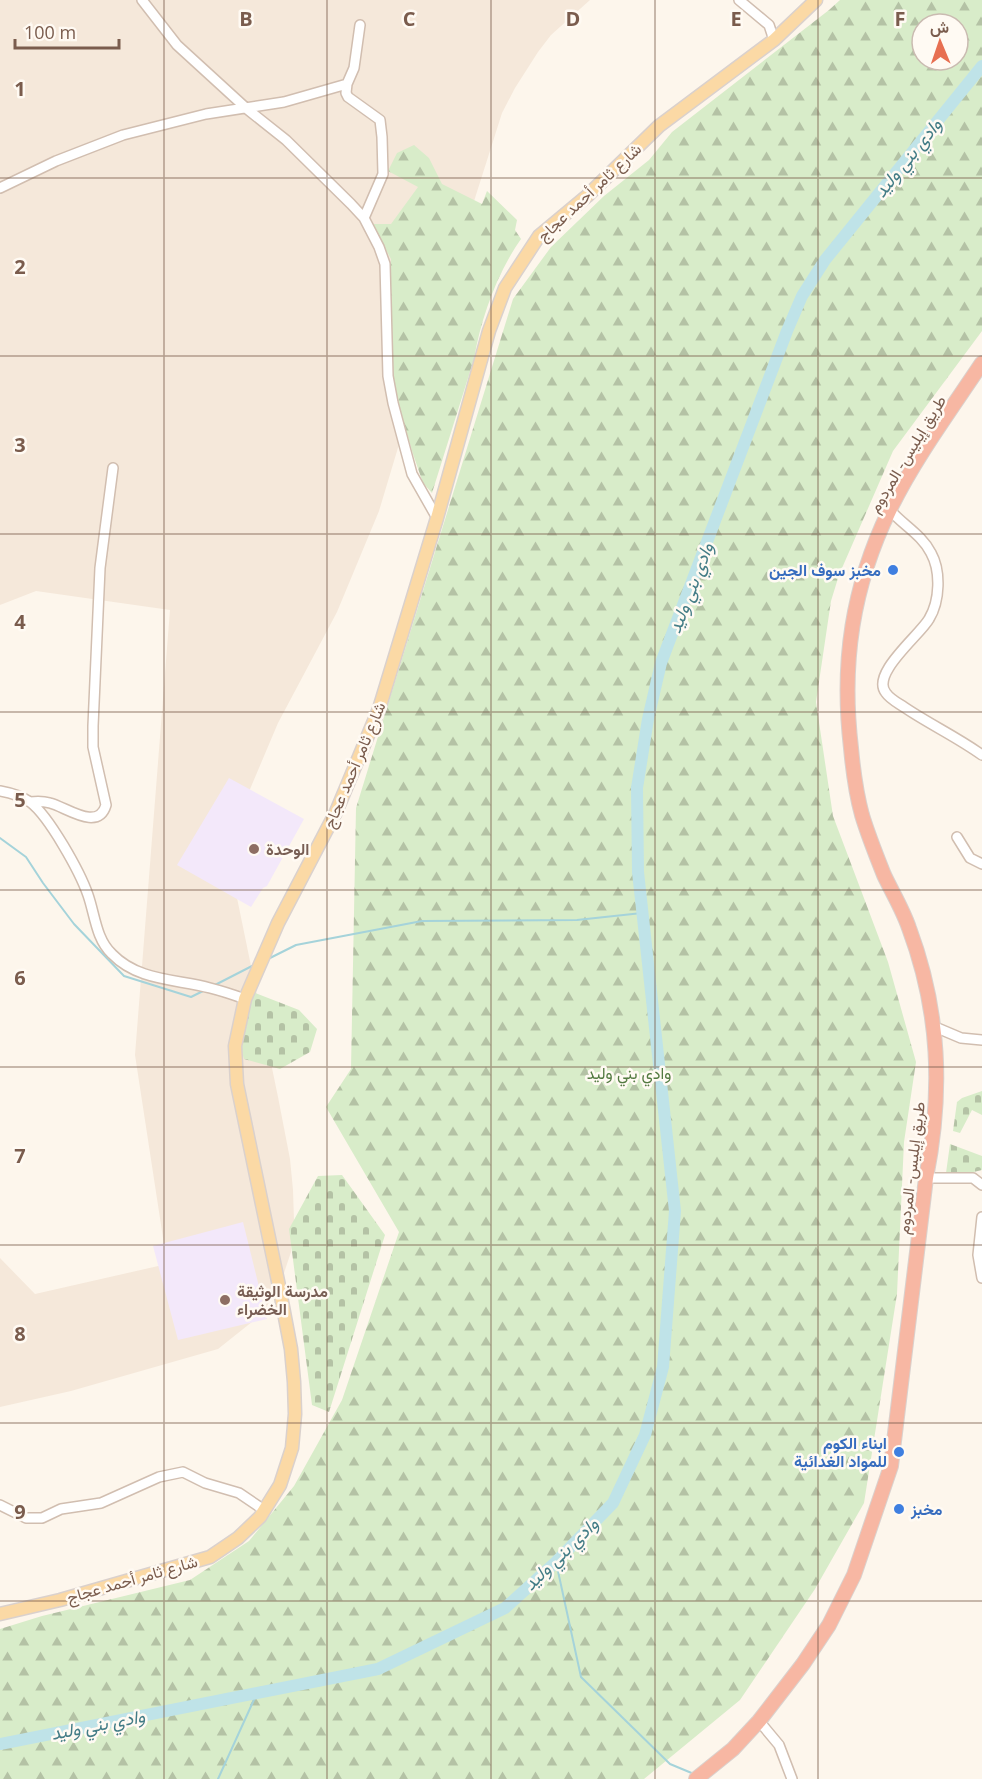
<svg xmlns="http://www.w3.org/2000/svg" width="982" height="1779" viewBox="0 0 982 1779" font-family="'Open Sans',Vazirmatn,sans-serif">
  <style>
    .residential { fill: #f5e8da }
    .education { fill: #f3e8fa }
    .forest { fill: url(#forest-firs); fill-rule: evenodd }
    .cemetery { fill: url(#cemetery-stones) }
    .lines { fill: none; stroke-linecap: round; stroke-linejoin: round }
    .stream { stroke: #a5d3da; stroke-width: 2 }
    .river { stroke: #bfe3e8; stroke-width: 12 }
    .minor-casing { stroke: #d1beb0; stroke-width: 12 }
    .major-casing { stroke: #dad1cd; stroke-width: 15 }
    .highway-casing { stroke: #dad1cd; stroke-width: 16 }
    .minor { stroke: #fff; stroke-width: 9 }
    .major { stroke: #fbd9a5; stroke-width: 12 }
    .highway { stroke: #f7b7a3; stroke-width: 14 }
    .grid { fill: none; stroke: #7a5c4d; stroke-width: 1.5; stroke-opacity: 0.55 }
    .shop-dot { fill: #3f7fe0; stroke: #fffaf3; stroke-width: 2 }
    .education-dot { fill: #8d6e63; stroke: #fffaf3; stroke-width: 2 }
    .labels { text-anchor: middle; stroke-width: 5; stroke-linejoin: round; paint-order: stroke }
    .street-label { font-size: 16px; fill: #7a5c4d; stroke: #fffaf3 }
    .shop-label { font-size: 16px; font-weight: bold; fill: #366cbe; stroke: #fffaf3; text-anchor: end }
    .education-label { font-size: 16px; font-weight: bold; fill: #785e54; stroke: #fffaf3; text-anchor: start }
    .park-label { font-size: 16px; fill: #537a41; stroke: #fffaf3 }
    .water-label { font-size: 18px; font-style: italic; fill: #437c86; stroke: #fffaf3 }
    .grid-label { font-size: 20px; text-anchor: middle; font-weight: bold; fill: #7a5c4d; stroke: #fffaf3; stroke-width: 5; stroke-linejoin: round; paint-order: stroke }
  </style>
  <defs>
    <pattern id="forest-firs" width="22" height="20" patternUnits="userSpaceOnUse" patternTransform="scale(1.5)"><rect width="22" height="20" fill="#d8ecc9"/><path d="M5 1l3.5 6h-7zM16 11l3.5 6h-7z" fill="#b4c2a5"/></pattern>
    <pattern id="cemetery-stones" width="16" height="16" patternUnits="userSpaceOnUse" patternTransform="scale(1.5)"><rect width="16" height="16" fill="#d8ecc9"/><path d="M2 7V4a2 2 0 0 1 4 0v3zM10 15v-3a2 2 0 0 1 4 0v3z" fill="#b4c2a5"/></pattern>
  </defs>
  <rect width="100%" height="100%" fill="#fdf6ec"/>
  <path class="residential" d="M0,0H590L551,35L538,52L515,88L502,113L436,321L379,511L337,612L278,723L245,801L236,893L278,1097L290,1159L293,1190L294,1221L291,1252L280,1285L262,1314L218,1349L71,1391L0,1407V1258L35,1294L167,1264L135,1055L170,610L36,591L0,605Z"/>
  <path class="education" d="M229,778L304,819L267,886L263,888L251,907L177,865Z
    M243,1222L267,1319L178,1340L153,1246Z"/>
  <path class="forest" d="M840,0H982V331L893,451L839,575L831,601L816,702L833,816L888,962L916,1062L904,1142L897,1294L864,1503L815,1589L740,1700L644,1779H0V1629L42,1616L190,1580L249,1541L294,1486L342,1400L399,1232L326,1107L351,1069L356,808L513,299L551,247L604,196L649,160L672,132L829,10ZM922,24H958V60H922Z
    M414,145L429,158L442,184L482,204L487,191L517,220L515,230L521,239C497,273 481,318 474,359L432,493L423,483L413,454L393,386L389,300L391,259L372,224H391L418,187L388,171L397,153Z"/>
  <path class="cemetery" d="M253,992L299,1010L317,1029L310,1052L280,1069L244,1059L241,1049Z
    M982,1091V1115L972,1110L960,1133L953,1131L957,1102L962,1098Z
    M950,1144L982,1156V1170L961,1175L949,1176L946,1173Z
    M342,1175L385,1235L329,1412L312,1405L289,1229L318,1176Z"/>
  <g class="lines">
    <path class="stream" d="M0,838L26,857L43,883L74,924L124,976L191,997L205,990
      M268,959L296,945L422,921L577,920L642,913
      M213,986L252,966
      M556,1562L581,1677L670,1764L694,1774
      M218,1779L257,1693"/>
    <path class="river" d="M0,1744L378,1669L505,1608L556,1562L613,1503L645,1435L663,1367L675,1211L638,872L637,788L648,719L661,663L787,331L802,296L825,260L982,66"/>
    <defs>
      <path id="minor" d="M142,0L177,45L247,109L286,140L351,204L364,218L379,247L385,264L388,376L393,403L412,474L437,518
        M739,0L769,25L774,40
        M360,25L354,68L347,84L346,93L348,97L380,120L382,137L383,174L364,218
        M0,188L56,161L123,135L206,114L284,102L347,84
        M890,510C903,525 922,535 931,553C941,571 940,601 929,619C920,635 870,674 886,693C890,699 898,703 904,707C929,724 957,737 982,755
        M0,791C11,793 21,796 30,802C49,816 80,872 88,895C95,915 96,939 112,954C138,981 176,979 210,988C222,991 234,995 245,999
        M30,802C37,801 43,801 50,803C66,807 98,832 106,805L93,747V726L100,568L113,468
        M957,837L970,858L982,864
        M935,1027L961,1038L982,1040
        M926,1178H973L982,1185
        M982,1217L978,1255L982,1278
        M0,1505L26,1518H42L61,1509L101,1503L159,1477L183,1472L205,1483L239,1493L264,1510
        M759,1721L779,1745L792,1779"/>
      <path id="major" d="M0,1614L60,1600L210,1557L238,1538L260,1517L280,1485L292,1448L295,1414L294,1382L291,1349L279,1286L237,1084L235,1046L245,999L278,923L336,812L379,709L437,518L489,331L505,288L539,236L587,196L659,126L774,40L816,0"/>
      <path id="highway" d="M696,1779L733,1749L759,1721L803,1664L829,1625L854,1575L891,1466L926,1178C943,1092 940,1011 909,928C903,910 892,892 884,875C876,855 868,835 862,815C856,793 853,770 851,748C841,663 852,587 890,509C915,458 950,411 982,363"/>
    </defs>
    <use href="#minor" class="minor-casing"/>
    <use href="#major" class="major-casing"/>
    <use href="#highway" class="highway-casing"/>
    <use href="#minor" class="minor"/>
    <use href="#major" class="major"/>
    <use href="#highway" class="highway"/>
  </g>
  <path class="grid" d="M164,0V1779M327,0V1779M491,0V1779M655,0V1779M818,0V1779M0,178H982M0,356H982M0,534H982M0,712H982M0,890H982M0,1067H982M0,1245H982M0,1423H982M0,1601H982"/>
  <g class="shop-dot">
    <circle cx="893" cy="570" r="6"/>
    <circle cx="899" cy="1452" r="6"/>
    <circle cx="899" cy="1509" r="6"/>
  </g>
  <g class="education-dot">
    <circle cx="254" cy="849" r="6"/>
    <circle cx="225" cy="1300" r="6"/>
  </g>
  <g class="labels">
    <g class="street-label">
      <text transform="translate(589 192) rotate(-43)" y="6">شارع ثامر أحمد عجاج</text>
      <text transform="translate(907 454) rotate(-59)" y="6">طريق إيليس- المردوم</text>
      <text transform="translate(354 765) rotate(-67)" y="6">شارع ثامر أحمد عجاج</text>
      <text transform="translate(911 1168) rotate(-83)" y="6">طريق إيليس- المردوم</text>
      <text transform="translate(132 1579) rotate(-16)" y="6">شارع ثامر أحمد عجاج</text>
    </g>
    <g class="shop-label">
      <text x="881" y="576">مخبز سوف الجين</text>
      <text x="887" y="1449">ابناء الكوم<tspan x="887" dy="18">للمواد الغدائية</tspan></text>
      <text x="911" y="1515" text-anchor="start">مخبز</text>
    </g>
    <g class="education-label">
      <text x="266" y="855">الوحدة</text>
      <text x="237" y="1297">مدرسة الوثيقة<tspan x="237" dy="18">الخضراء</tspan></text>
    </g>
    <g class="park-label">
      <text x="629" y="1079">وادي بني وليد</text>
    </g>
    <g class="water-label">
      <text transform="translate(908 158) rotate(-51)" y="6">وادي بني وليد</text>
      <text transform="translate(691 588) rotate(-69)" y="6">وادي بني وليد</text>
      <text transform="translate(561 1554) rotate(-44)" y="6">وادي بني وليد</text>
      <text transform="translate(98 1725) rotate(-11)" y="6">وادي بني وليد</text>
    </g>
  </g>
  <g class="grid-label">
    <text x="246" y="26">B</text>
    <text x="409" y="26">C</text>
    <text x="573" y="26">D</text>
    <text x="736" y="26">E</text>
    <text x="900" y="26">F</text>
    <text x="20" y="96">1</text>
    <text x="20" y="274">2</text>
    <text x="20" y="452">3</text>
    <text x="20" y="629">4</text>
    <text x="20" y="807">5</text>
    <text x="20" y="985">6</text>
    <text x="20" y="1163">7</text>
    <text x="20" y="1341">8</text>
    <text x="20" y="1519">9</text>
  </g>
  <g transform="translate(940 42) rotate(358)"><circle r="28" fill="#fffaf3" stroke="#cabbb1" stroke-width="1.5"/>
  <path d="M0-4.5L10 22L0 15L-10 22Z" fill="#e76f51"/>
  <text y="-9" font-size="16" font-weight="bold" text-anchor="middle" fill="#7a5c4d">ش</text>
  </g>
  <path d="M15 39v9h104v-9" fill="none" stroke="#7a5c4d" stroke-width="3"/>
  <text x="24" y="39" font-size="18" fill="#7a5c4d" stroke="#fffaf3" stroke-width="4.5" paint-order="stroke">100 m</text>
</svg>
